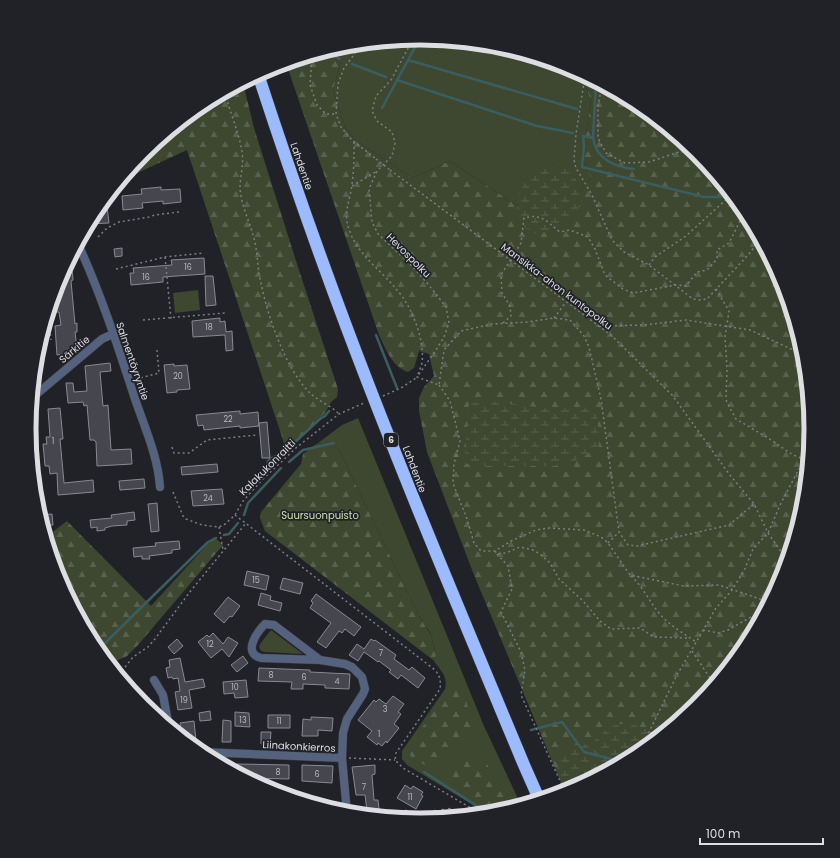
<svg xmlns="http://www.w3.org/2000/svg" width="840" height="858" viewBox="0 0 840 858" font-family="Poppins,sans-serif">
  <style>
    .green { fill: #3e4730 }
    .forest { fill: url(#forest-firs) }
    .wetland { fill: url(#wetland-marsh) }
    .lines { fill: none; stroke-linecap: round; stroke-linejoin: round }
    .stream { stroke: #3a5e60; stroke-width: 2.5 }
    .building { fill: #46464e; stroke: #888991 }
    .minor-casing { stroke: #3b3c42; stroke-width: 9 }
    .highway-casing { stroke: #3b3c42; stroke-width: 13 }
    .path { stroke: #7d7d83; stroke-width: 1.5; stroke-dasharray: 2 3; stroke-linecap: butt }
    .minor { stroke: #55627d; stroke-width: 8 }
    .highway { stroke: #9bbbfe; stroke-width: 12 }
    .path-bridge { stroke: #7d7d83; stroke-width: 1.5; stroke-dasharray: 2 3; stroke-linecap: butt }
    .labels { text-anchor: middle; stroke-width: 3.5; stroke-linejoin: round; paint-order: stroke }
    .number-label { font-size: 8px; fill: #b7b7bd }
    .shield { fill: #212228; stroke: #a5a5aa; stroke-width: 1 }
    .shield-label { font-size: 9px; font-weight: bold; fill: #dddde2 }
    .street-label { font-size: 10px; fill: #dddde2; stroke: #212228 }
    .park-label { font-size: 10px; fill: #cbe0ad; stroke: #212228 }
    .rim { fill: none; stroke: #dddde2; stroke-width: 5 }
  </style>
  <defs>
    <pattern id="forest-firs" width="22" height="20" patternUnits="userSpaceOnUse"><rect width="22" height="20" fill="#3e4730"/><path d="M5 1l3.5 6h-7zM16 11l3.5 6h-7z" fill="#59614e"/></pattern>
    <pattern id="wetland-marsh" width="20" height="14" patternUnits="userSpaceOnUse"><rect width="20" height="14" fill="#3e4730"/><path d="M1 5h8M5 5V1M11 12h8M15 12V8" fill="none" stroke="#59614e"/></pattern>
  </defs>
  <rect width="100%" height="100%" fill="#212228"/>
  <path class="green" d="M420,38L497,46L570,68L582,75L591,101L582,159L591,178L555,215L528,213L450,161L412,178L355,140L345,127L333,90L342,57L355,44Z
    M198,290L200,310L175,313L173,293Z
    M358,418L484,726L521,805L496,813H486L407,765L402,759V751L445,689C448,676 441,671 433,660L436,656L431,634L419,616L338,448L318,443L342,425Z
    M271,630L303,654L265,652L261,651L259,647L260,644Z"/>
  <path class="forest" d="M355,44L342,57L333,90L345,127L355,140L412,178L450,161L528,213L555,215L591,178L582,159L591,101L582,75L637,104L697,153L745,212L781,280L804,353L811,429L803,506L781,579L745,646L696,706L637,754L565,792L474,575L427,452L419,411V398L424,387L434,376L429,354L419,351L414,368L408,372C392,367 386,349 379,335L286,63L344,45Z
    M243,83L254,128L297,264L338,389L337,397L331,402L325,413L287,452L187,150L120,181L144,152L203,104Z
    M318,443L338,448L419,616L431,635L436,656L433,660L265,531L260,518L261,512L301,464L303,454Z
    M67,521L151,606L214,537L223,545L138,645L127,656L116,661L108,659L94,644L59,578L46,537Z
    M452,687H459L465,695L471,721L469,731L464,738L425,765L412,759L407,748Z
    M471,758L487,764L510,808L495,813L440,779L437,773Z"/>
  <path class="wetland" d="M549,166L568,169L577,181L582,200L572,220L554,232L532,233L521,224L516,216L518,194L533,170Z
    M481,400L552,409L597,407L599,447L577,460L554,466H474L465,463V455L469,405Z
    M620,724H631L646,729L663,724L671,727L637,754L567,791L558,770V759C562,752 567,747 575,745C579,745 584,745 588,744C602,738 602,728 620,724Z"/>
  <g class="lines">
    <path class="stream" d="M324,51L340,59
      M408,60L577,109
      M352,64L386,77
      M397,80L537,126L573,133
      M382,108L420,38
      M593,138L596,82
      M634,169C615,167 596,159 593,138L583,136L584,146L582,167L704,197H720L729,193
      M376,335L397,388
      M289,462L303,450L334,443
      M268,468L267,465L268,461L294,443L320,419L325,416L329,411
      M244,515L248,503L281,468
      M224,535L229,534L238,523
      M71,601L104,644L98,650
      M104,644L208,542L216,538
      M531,730L562,722L584,752L619,761L617,765
      M424,772L488,813"/>
  </g>
  <path class="building" d="M161,187V190L180,189L181,202L163,204V201L142,203L143,208L123,210L122,196L142,194L141,189Z
    M106,198L109,223L88,224L95,212Z
    M122,248V256L115,257L114,249Z
    M71,256L73,280L71,281L75,324L77,323V332H75L77,349L69,350V354L57,355L55,326L61,325L59,312H54L53,299L59,279Z
    M204,258L205,274L163,277V282L131,285L130,273H134L133,268L172,265L171,260Z
    M205,276H213L216,305L206,306Z
    M220,318V322L225,321L226,332L232,331L233,350L226,351L225,335L193,337L192,321Z
    M110,363L111,371L100,372L103,406L108,405L111,450L131,449L132,464L97,466L96,442L94,440H90L87,405L84,406L83,402L68,403L66,383H73L74,392L87,391L85,366Z
    M174,364V366L187,365L190,389L177,390V392L167,393L164,365Z
    M60,408L63,439H60L64,483L93,480L94,492L58,495L57,473L50,474L49,466H45L43,444H47L46,437H50L48,409Z
    M240,411V414L258,412L259,426L240,428V426L204,430L203,425L198,426L196,415Z
    M267,422L270,458H262L259,423Z
    M217,464L218,472L182,475L181,467Z
    M144,479L145,488L120,490L119,481Z
    M222,489L224,504L193,506L191,491Z
    M157,503L159,531L151,532L148,504Z
    M134,512L135,520L127,521V525L112,526L105,528V530L97,531V527L91,528L90,520L112,518L111,515Z
    M52,514L53,525L43,526L39,515Z
    M179,541L180,549L172,550V553L157,555L149,556L150,559H142V556L134,557L133,548L156,546L155,543Z
    M247,571L269,576L266,590L244,585Z
    M283,578L303,583L300,594L280,589Z
    M261,593L271,596L270,600L282,603L280,611L258,605Z
    M316,594L361,627L354,636L345,629L342,633L339,631L326,648L317,642L331,623L310,608L313,603L311,601Z
    M228,597L240,606L232,617L230,616L224,623L214,614Z
    M213,633L223,644L228,637L238,643L229,657L222,649L211,658L198,642L207,635L209,637Z
    M177,639L183,646L174,654L168,647Z
    M371,639L374,641L375,640L396,655L394,659L409,670L412,667L425,678L418,688L401,675L398,679L389,672L391,670L379,661L378,662L364,652L358,661L349,655L357,644L364,649Z
    M243,656L248,663L237,672L231,665Z
    M180,658L185,682L203,679L205,687L189,690L192,708L178,710L175,692L180,691L178,678L173,679L172,677L168,678L166,668L170,667L169,660Z
    M259,668L310,670V672L350,674L349,689L325,688V685L303,684V689H291L292,682L258,681Z
    M246,680L248,697L235,698L234,693L224,694L223,682Z
    M131,683L155,707L151,711L143,705L128,686Z
    M393,696L404,704L398,712L401,714L394,724L399,728L387,743L386,741L382,746L378,743L377,745L367,737L372,731L358,720L374,700L376,702L379,699L386,704Z
    M210,711L211,720L200,721L199,713Z
    M235,712L249,713L250,727L235,726Z
    M268,715H290V728H268Z
    M311,717L333,718L332,731L318,730V736H302L303,719L311,720Z
    M223,720L231,721V742H222Z
    M194,721L196,741L188,742L182,737L180,723Z
    M261,732H271L270,744H261Z
    M237,764L289,765V779L247,778L237,772Z
    M302,765L333,766L332,783L302,781Z
    M375,765V774L372,775L374,800H378L379,809L367,811L365,795H356L352,767Z
    M405,785L411,789L413,786L423,792L421,795L423,796L416,809L397,798Z
    M312,801L336,802V810L312,803Z
    M449,808L462,816L429,819L434,810L440,813L442,809L447,811Z
    M407,810L408,819L399,818L397,812Z"/>
  <g class="lines">
    <defs>
      <path id="minor" d="M78,244C101,294 118,347 135,399C145,428 158,457 160,487
        M32,398L102,339L113,334
        M320,660L261,658C242,653 257,632 265,624L274,625L320,660L345,664L352,667L362,677L365,689L363,694L347,719L343,733L342,758L347,813
        M154,680L163,695L169,727
        M200,752L342,758"/>
      <path id="highway" d="M258,74C286,160 316,246 348,331C403,477 464,621 524,765L539,799"/>
    </defs>
    <use href="#minor" class="minor-casing"/>
    <use href="#highway" class="highway-casing"/>
    <path class="path" d="M413,39L391,80L376,96L372,111L377,121L392,132L395,143L392,156L377,171L369,189L372,222L378,234L413,267L432,289L446,307L449,323L444,337L436,350L417,377L439,385L444,350L461,331L492,324L528,322L554,318L570,320L584,336L589,347L601,399L619,532L628,545L637,546L729,525L754,504
      M362,44L344,68L338,84L336,114L341,127L351,139L376,159
      M312,55L310,85L317,105L326,114H336
      M585,76L576,134L574,160L576,168L592,195L612,240L624,252L649,265L693,299L701,300L707,299L749,254L760,239
      M602,85L598,105V138L606,153L625,163L649,162L679,152L694,151
      M224,93L226,97C231,115 239,133 242,152C244,164 240,177 240,188C241,205 249,220 253,235C258,250 257,268 261,283C267,315 286,370 310,393C318,401 330,405 339,414
      M354,142C354,156 354,170 352,184C350,203 342,212 350,232C359,256 381,270 397,290C412,307 425,340 422,363C421,367 419,371 418,375
      M390,170L612,336L673,396L729,474L754,504L768,533L787,560
      M352,186L377,171
      M98,237L107,228L119,222L149,217L155,215L179,212
      M165,257L171,319
      M649,265L655,257L686,236L731,195
      M116,269L165,257L204,253
      M716,289L729,311L725,337L727,368L726,400L731,410L736,419L768,438L793,455L804,459
      M48,314L51,340
      M554,318L566,302
      M143,320L225,313
      M503,323L511,316L510,306L502,293L501,275L521,243L524,218C542,213 547,222 560,232L570,230L588,237L595,249L605,275L623,289L633,293L676,285L686,286L697,272L707,270L717,259V250L729,243L745,211
      M600,326L644,325L686,320L750,330L804,355
      M136,379L159,373L157,350
      M439,385L450,401L460,441L454,464L453,480L454,486L467,519L474,543L481,551H495L511,541L536,530L549,528L584,530L601,537L608,543L630,575L684,586L719,585L769,602
      M383,396L401,388L416,378
      M172,447L174,453H189L207,440L257,435
      M796,475L805,487
      M173,492L183,516L186,519L202,525L219,527L224,525L235,515L243,501L263,479L297,447L339,414L364,403
      M235,515L435,670C440,676 441,681 440,689L396,753L395,760L403,768L481,814
      M219,527L223,550
      M608,543L619,532
      M495,551L497,554L506,553L520,547L533,550L540,554L550,563L559,579L583,601L600,621L611,629L640,628L654,637L689,638
      M497,554L508,566L512,589L501,612L521,652L525,670L521,695L565,792
      M631,576C643,587 649,601 659,613C669,625 683,633 696,642
      M703,630L718,633L728,630L765,609
      M692,651L714,684
      M119,675L133,657L148,647L155,639L189,593L246,523
      M650,744L651,729
      M349,758L395,760
      M622,762L639,749L645,740L677,675L716,608L732,590L744,571L753,549L768,533L781,503L809,450"/>
    <use href="#minor" class="minor"/>
    <use href="#highway" class="highway"/>
    <path class="path-bridge" d="M376,159L390,170"/>
  </g>
  <g class="labels">
    <g class="number-label">
      <text x="188" y="270">16</text>
      <text x="146" y="280">16</text>
      <text x="209" y="330">18</text>
      <text x="178" y="379">20</text>
      <text x="228" y="422">22</text>
      <text x="53" y="444">1</text>
      <text x="208" y="501">24</text>
      <text x="256" y="583">15</text>
      <text x="210" y="647">12</text>
      <text x="381" y="656">7</text>
      <text x="271" y="678">8</text>
      <text x="304" y="680">6</text>
      <text x="337" y="684">4</text>
      <text x="235" y="690">10</text>
      <text x="184" y="703">19</text>
      <text x="385" y="712">3</text>
      <text x="243" y="723">13</text>
      <text x="279" y="724">11</text>
      <text x="379" y="737">1</text>
      <text x="278" y="775">8</text>
      <text x="317" y="777">6</text>
      <text x="364" y="790">7</text>
      <text x="410" y="800">11</text>
    </g>
    <rect class="shield" x="384" y="433" width="14" height="14" rx="3"/>
    <g class="shield-label">
      <text x="391" y="443">6</text>
    </g>
    <g class="street-label">
      <text transform="translate(302 166) rotate(71)" y="4">Lahdentie</text>
      <text transform="translate(409 255) rotate(45)" y="4">Hevospolku</text>
      <text transform="translate(557 286) rotate(37)" y="4">Mansikka-ahon kuntopolku</text>
      <text transform="translate(74 349) rotate(-40)" y="4">Särkitie</text>
      <text transform="translate(133 361) rotate(71)" y="4">Salmentöyryntie</text>
      <text transform="translate(267 467) rotate(-45)" y="4">Kalakukonraitti</text>
      <text transform="translate(415 469) rotate(69)" y="4">Lahdentie</text>
      <text transform="translate(299 746) rotate(3)" y="4">Liinakonkierros</text>
    </g>
    <g class="park-label">
      <text x="320" y="519">Suursuonpuisto</text>
    </g>
  </g>
  <path d="M0 0H840V858H0ZM36 429a384 384 0 1 1 768 0a384 384 0 1 1-768 0Z" fill="#212228" fill-rule="evenodd"/>
  <path class="rim" d="M36 429a384 384 0 1 1 768 0a384 384 0 1 1-768 0Z"/>
  <path d="M700 838v6h123v-6" fill="none" stroke="#dddde2" stroke-width="2"/>
  <text x="706" y="838" font-size="12" fill="#dddde2" stroke="#212228" stroke-width="3" paint-order="stroke">100 m</text>
</svg>
